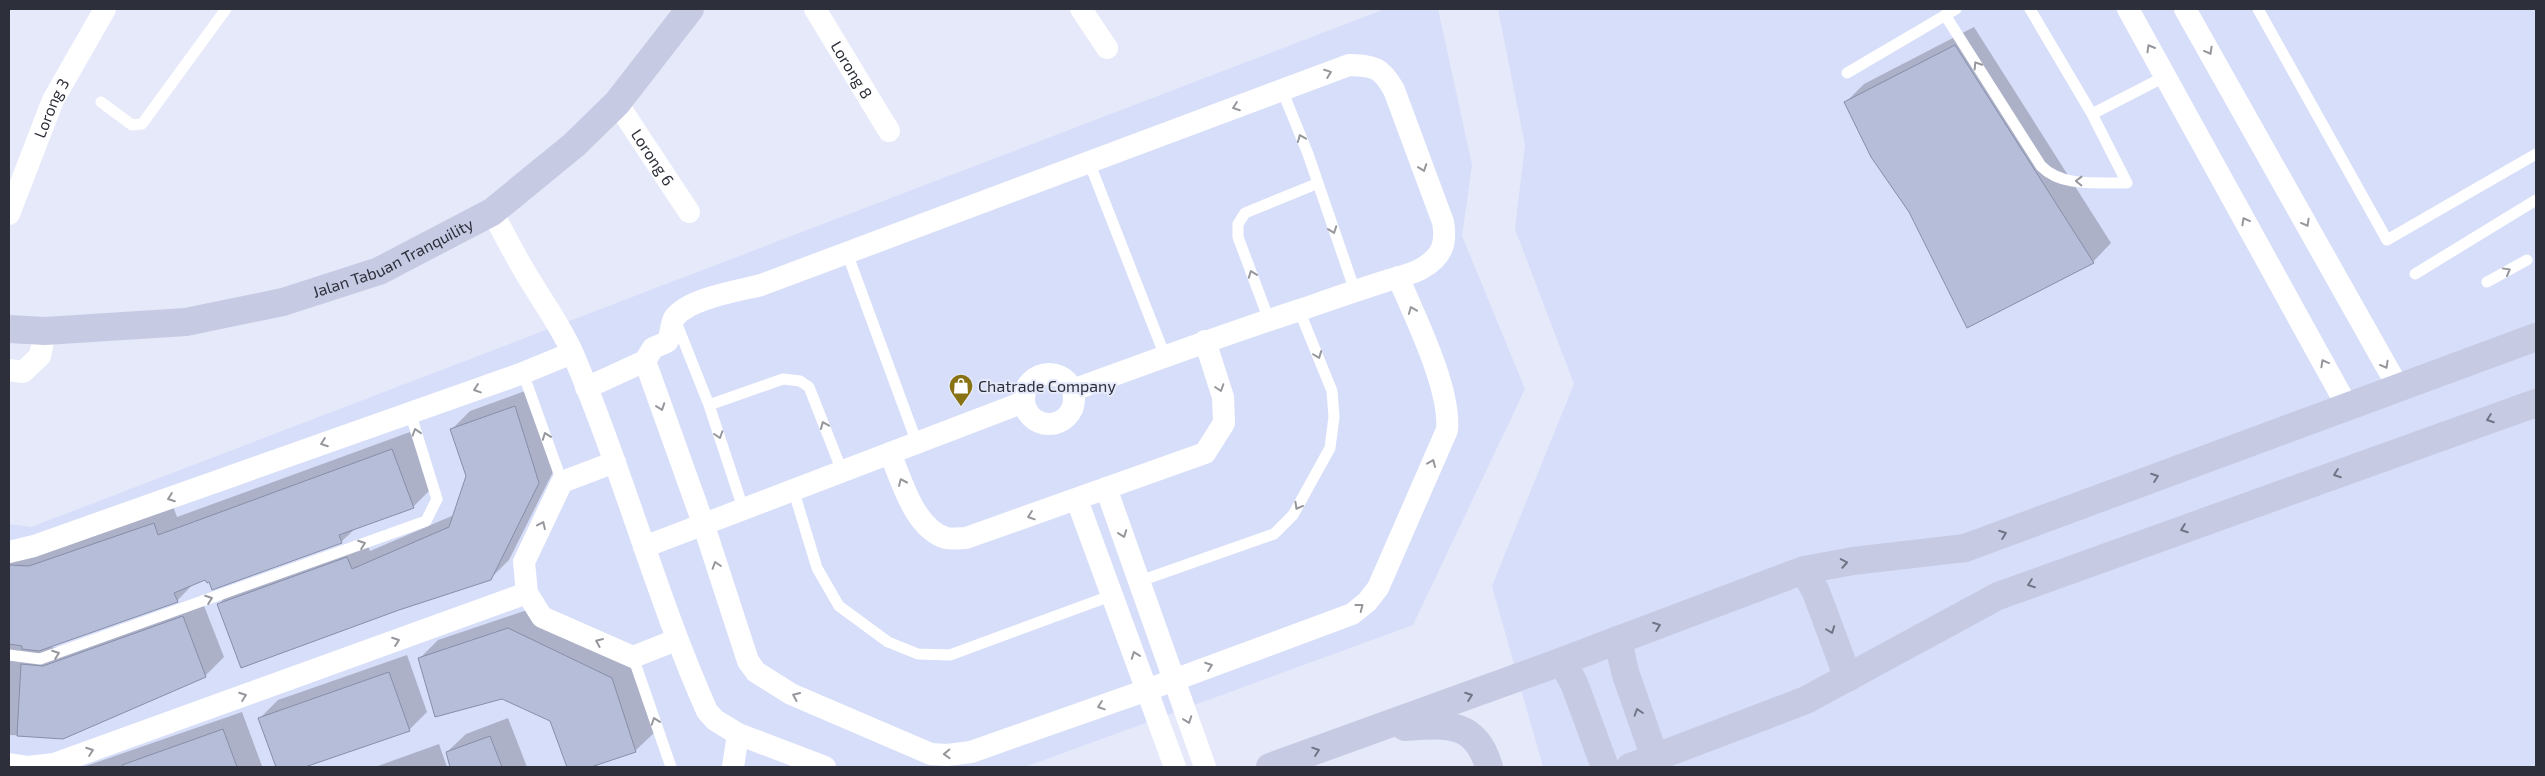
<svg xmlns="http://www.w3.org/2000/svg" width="2545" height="776" viewBox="0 0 2545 776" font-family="'Exo 2',sans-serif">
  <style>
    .built { fill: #d7defa }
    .shadow { fill: #0003 }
    .building { fill: #b6bdd9; stroke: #878ea8 }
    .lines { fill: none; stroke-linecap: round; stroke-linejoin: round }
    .lane { stroke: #fff; stroke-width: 11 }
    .street { stroke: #fff; stroke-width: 22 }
    .secondary { stroke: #c6cbe3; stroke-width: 28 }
    .oneway { stroke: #96979c }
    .oneway2 { stroke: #727586 }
    .labels { text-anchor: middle; stroke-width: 4; stroke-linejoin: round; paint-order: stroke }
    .street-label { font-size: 16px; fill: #2d2f3a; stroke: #e5e9fa }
    .poi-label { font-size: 16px; fill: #2d2f3a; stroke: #e5e9fa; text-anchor: start }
  </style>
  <rect width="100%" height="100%" fill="#e5e9fa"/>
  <path class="built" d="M1385,9H1438L1472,165L1462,236L1525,389L1413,625L1025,767H9V524L31,527Z
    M1498,9H2536V767H1543L1492,586L1574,384L1515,229L1525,145Z"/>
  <path class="shadow" d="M1974,27L2111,243L2093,262L1910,212L1846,102L1864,84Z
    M533,388L557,464L509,560L490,579L219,604L237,585L366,540L370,551L454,515L467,476L452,429L470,411Z
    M410,432L432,488L413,507L356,528L341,542L210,581L206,579L194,583L177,601L49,647L61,648L201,598L224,657L205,676L63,737L9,735V543L173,506L177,517Z
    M527,610L630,660L654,733L635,751L587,767H568L551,720L419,659L438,640Z
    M407,655L427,712L409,730L301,767H277L260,718L278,700Z
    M242,712L262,766L260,767H83Z
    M508,718L527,767H452L447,752L466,734Z
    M439,744L447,767H375Z"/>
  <path class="building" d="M1955,45L2094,263L1967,328L1909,212L1871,157L1844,102Z
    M515,406L539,483L491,580L399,610L241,668L217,604L347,557L352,569L449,527L466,476L450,429Z
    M392,449L414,508L339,535L342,543L212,590L209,582L207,583L205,580L174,593L178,602L39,651L22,649V646L9,644V565L29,566L154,523L158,535Z
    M183,616L206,677L63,739L17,736L21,664L43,666Z
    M508,628L612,678L636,752L591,767H567L550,721L502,699L435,717L418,658Z
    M389,672L410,731L305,767H276L258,718Z
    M223,729L237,767H123L122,765Z
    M490,736L502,767H450L446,752Z"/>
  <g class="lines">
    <path class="lane" d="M2030,9L2092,114L2166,76
      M2258,9L2387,240L2536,154
      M1945,15L2041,166C2063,188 2098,182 2127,183L2092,114
      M1847,73L1956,9
      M1282,90L1308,154L1355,291
      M101,102L132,125L142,124L226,9
      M1089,162L1165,356
      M847,253L917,443
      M2415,274L2536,200
      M2487,282L2527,260
      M1269,320L1238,237V224L1245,213L1316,184
      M676,322L709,405
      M523,373L562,482
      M793,489L817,568L839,606L888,642L918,654L950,655L1113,595
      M743,508L709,405L783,379L800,381L809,387L842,471
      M1140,581L1274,534L1293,515L1330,448L1334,417L1332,391L1299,310
      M9,655L40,659L426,521L437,499L410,412
      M633,657L671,767"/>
    <g class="street">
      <path id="s1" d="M815,9L889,131"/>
      <path d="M1081,9L1107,48"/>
      <path d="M2128,9L2347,406"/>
      <path d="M2185,9L2398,387"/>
      <path id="s2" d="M617,103L689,212"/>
      <path d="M492,212C506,237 518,262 533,285C547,308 562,329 573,354C623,471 655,594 707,711L715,720L738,734L733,767"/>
      <path id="s3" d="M9,214L53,100L105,9"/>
      <path d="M9,370L23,372L40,356L45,331"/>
      <circle cx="1049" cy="399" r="25"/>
      <path d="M586,388L645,361"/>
      <path d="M1073,390C1150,362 1228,333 1306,308C1334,298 1361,289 1389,280C1399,277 1412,274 1421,269C1442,257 1447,244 1443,222L1394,90C1381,67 1375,66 1349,65L761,285C738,291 690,298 675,317C670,324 672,334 667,342L653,348L645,361L703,523L748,661L756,672L791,694L931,754L947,755L971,752L1147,690L1352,614L1367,602L1378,588L1447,430C1451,389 1415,317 1398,277"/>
      <path d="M890,453C902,481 914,528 946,538C952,539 960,538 966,538L1205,453L1224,423L1223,397L1205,341"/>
      <path d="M615,462L562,482L524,562L527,593L542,617L633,657L676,640"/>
      <path d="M1106,488L1205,767"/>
      <path d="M1077,500L1175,767"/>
      <path d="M644,547L1024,402"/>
      <path d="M9,552L34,546L523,373L572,353"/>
      <path d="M738,734L825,767"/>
      <path d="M9,764L28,767L54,764L527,593"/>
    </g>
    <g class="secondary">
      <path id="s4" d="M9,329L45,331L186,322L283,302L379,271L492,212L574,145L617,103L690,9"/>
      <path d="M1804,570L1816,592L1848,678"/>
      <path d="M1618,640L1625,672L1655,758"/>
      <path d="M1562,662L1574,683L1605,767"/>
      <path d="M1405,727C1447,724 1476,721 1489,767"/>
      <path d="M1270,767L1544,668L1804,570L1853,561L1965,548L2536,337"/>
      <path d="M1630,767L1806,700L1998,596L2536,403"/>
    </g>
  </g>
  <defs><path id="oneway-chevron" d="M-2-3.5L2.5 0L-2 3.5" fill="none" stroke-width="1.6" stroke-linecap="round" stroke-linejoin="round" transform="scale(1.25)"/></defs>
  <g class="oneway">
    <use href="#oneway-chevron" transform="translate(2150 48) rotate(-120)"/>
    <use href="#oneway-chevron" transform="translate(2209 51) rotate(61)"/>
    <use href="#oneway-chevron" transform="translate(1977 65) rotate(-122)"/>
    <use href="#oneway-chevron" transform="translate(1328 73) rotate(-21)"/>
    <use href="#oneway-chevron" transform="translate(1236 107) rotate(160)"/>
    <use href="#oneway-chevron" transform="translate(1301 138) rotate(-112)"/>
    <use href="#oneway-chevron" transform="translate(1423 168) rotate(70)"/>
    <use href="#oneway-chevron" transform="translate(2079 181) rotate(-179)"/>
    <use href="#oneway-chevron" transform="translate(2245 221) rotate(-119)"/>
    <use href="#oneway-chevron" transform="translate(2306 223) rotate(61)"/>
    <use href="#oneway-chevron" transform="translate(1333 230) rotate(70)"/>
    <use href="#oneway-chevron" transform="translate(2507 271) rotate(-29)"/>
    <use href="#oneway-chevron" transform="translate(1252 274) rotate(-110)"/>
    <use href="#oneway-chevron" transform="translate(1412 310) rotate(-112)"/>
    <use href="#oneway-chevron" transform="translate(1318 355) rotate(69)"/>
    <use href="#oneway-chevron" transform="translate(2324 363) rotate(-119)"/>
    <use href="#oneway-chevron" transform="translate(2385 365) rotate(61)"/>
    <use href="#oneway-chevron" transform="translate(1220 388) rotate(72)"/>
    <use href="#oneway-chevron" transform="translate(477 389) rotate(161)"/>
    <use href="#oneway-chevron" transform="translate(661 407) rotate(70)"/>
    <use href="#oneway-chevron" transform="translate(824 425) rotate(-112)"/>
    <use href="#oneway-chevron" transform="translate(416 432) rotate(-107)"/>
    <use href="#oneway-chevron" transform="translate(719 435) rotate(72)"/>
    <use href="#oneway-chevron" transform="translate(546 436) rotate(-110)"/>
    <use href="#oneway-chevron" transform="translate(324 443) rotate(160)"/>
    <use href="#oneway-chevron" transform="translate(1432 463) rotate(-67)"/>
    <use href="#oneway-chevron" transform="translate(902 482) rotate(-114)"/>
    <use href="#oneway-chevron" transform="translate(171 498) rotate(160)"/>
    <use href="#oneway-chevron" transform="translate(1298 506) rotate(119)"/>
    <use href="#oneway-chevron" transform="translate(1031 516) rotate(161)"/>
    <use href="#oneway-chevron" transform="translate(542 525) rotate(-65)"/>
    <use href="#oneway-chevron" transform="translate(1123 534) rotate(70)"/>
    <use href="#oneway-chevron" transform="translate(362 544) rotate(-20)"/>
    <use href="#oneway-chevron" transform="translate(716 565) rotate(-108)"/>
    <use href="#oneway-chevron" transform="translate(209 599) rotate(-20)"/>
    <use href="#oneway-chevron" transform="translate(1360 607) rotate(-38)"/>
    <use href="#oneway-chevron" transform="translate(396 641) rotate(-20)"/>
    <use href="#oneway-chevron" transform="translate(599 642) rotate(-157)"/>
    <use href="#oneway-chevron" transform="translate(56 654) rotate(-20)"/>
    <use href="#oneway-chevron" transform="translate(1135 655) rotate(-110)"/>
    <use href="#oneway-chevron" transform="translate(1209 666) rotate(-20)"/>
    <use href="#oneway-chevron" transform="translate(243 696) rotate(-20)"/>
    <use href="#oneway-chevron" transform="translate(796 696) rotate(-156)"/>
    <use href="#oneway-chevron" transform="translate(1101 706) rotate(161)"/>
    <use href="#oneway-chevron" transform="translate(1188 720) rotate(70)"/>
    <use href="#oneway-chevron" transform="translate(655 721) rotate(-109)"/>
    <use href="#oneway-chevron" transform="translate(90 751) rotate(-20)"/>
    <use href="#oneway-chevron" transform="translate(947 754) rotate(178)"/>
  </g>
  <g class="oneway2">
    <use href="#oneway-chevron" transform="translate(2490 419) rotate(160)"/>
    <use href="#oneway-chevron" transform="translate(2337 474) rotate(160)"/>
    <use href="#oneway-chevron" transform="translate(2155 477) rotate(-20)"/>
    <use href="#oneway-chevron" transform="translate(2184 529) rotate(160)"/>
    <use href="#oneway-chevron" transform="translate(2003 534) rotate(-20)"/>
    <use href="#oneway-chevron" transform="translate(1844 563) rotate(-10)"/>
    <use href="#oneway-chevron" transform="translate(2031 584) rotate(160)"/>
    <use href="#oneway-chevron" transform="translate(1657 626) rotate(-21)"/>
    <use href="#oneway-chevron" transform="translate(1831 630) rotate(69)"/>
    <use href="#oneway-chevron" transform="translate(1469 696) rotate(-20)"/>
    <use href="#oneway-chevron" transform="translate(1638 712) rotate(-108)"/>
    <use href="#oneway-chevron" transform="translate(1316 751) rotate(-19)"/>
  </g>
  <defs>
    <symbol id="shop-pin" viewBox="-11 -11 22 30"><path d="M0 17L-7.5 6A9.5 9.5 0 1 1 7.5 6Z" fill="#887214" stroke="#e5e9fa"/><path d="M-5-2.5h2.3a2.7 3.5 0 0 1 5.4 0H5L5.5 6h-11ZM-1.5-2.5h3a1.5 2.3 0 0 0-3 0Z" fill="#fff"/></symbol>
  </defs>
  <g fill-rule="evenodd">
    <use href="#shop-pin" x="947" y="372" width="28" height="38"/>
  </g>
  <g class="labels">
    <g class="street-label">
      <text dy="6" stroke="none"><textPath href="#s1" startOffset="71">Lorong 8</textPath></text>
      <text dy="6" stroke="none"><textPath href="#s3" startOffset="114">Lorong 3</textPath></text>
      <text dy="6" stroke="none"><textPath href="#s2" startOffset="65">Lorong 6</textPath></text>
      <text dy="6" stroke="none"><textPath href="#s4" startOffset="395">Jalan Tabuan Tranquility</textPath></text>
    </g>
    <g class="poi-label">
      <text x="978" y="392">Chatrade Company</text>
    </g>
  </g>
  <rect width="2545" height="776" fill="none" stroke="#2d2f3a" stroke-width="20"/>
</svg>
